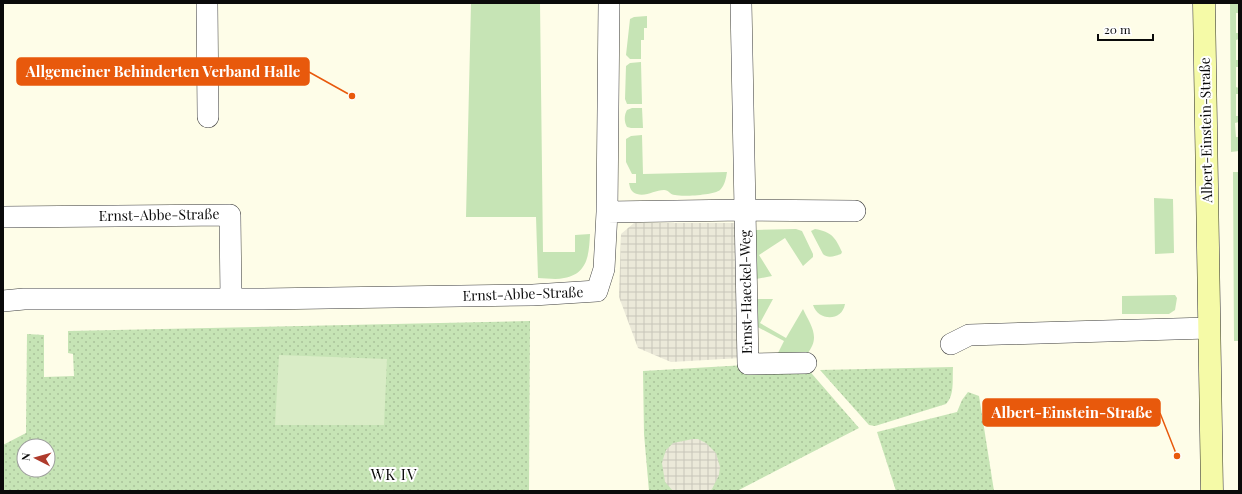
<svg xmlns="http://www.w3.org/2000/svg" width="1242" height="494" viewBox="0 0 1242 494" font-family="'Playfair Display',serif">
  <style>
    .grass { fill: #c6e4b5 }
    .park { fill: url(#park-dots); fill-rule: evenodd }
    .pitch { fill: #d9ecc6 }
    .plaza { fill: url(#plaza-grid) }
    .lines { fill: none; stroke-linecap: round; stroke-linejoin: round }
    .street-casing { stroke: #3d3d3d; stroke-width: 22 }
    .secondary-casing { stroke: #2c2c2c; stroke-width: 23 }
    .street { stroke: #fff; stroke-width: 21 }
    .secondary { stroke: #f5faa7; stroke-width: 22 }
    .labels { text-anchor: middle; stroke-width: 4; stroke-linejoin: round; paint-order: stroke }
    .street-label { font-size: 14px; fill: #0a0a0a; stroke: #fff }
    .neighbourhood-label { font-size: 15px; letter-spacing: 1px; fill: #0a0a0a; stroke: #fff }
    .leader { fill: none; stroke: #e8590c; stroke-width: 1.5 }
    .callout-dot { fill: #e8590c; stroke: #fff; stroke-width: 1.5 }
    .callout { fill: #e8590c; stroke: #e8590c; stroke-width: 1.5 }
    .callout-label { font-size: 15px; text-anchor: middle; font-weight: bold; fill: #fff }
  </style>
  <defs>
    <pattern id="park-dots" width="8" height="8" patternUnits="userSpaceOnUse"><rect width="8" height="8" fill="#c6e4b5"/><path d="M2 2h.1M6 6h.1" fill="none" stroke="#a9c29a" stroke-width="1.8" stroke-linecap="round"/></pattern>
    <pattern id="plaza-grid" width="8" height="8" patternUnits="userSpaceOnUse"><rect width="8" height="8" fill="#ebe9d9"/><path d="M0 4h8M4 0v8" fill="none" stroke="#c8c6b9"/></pattern>
  </defs>
  <rect width="100%" height="100%" fill="#fefde8"/>
  <path class="grass" d="M471,3H540L543,252H575V235L590,234C589,254 588,274 564,278C556,280 546,278 538,278L536,217H466Z
    M1230,3L1239,4V13H1236V33H1239V39L1236,40V60H1239V67H1236V87L1239,88V94H1236V116H1239V122L1235,123L1236,137H1239V151L1231,152Z
    M647,16V28H644V40H641V59H630L626,55L630,19L634,17Z
    M641,62L642,104H627L625,99L626,66L630,63Z
    M642,108L643,128H631L627,127C624,122 624,115 627,110L632,108Z
    M642,135L643,174L727,172C726,178 725,185 720,190C714,195 683,197 675,195C670,195 669,190 664,190C655,190 646,197 637,194C631,192 630,188 629,183H636V174H632L626,162V139L631,136Z
    M1233,172H1239V341H1234Z
    M1154,198L1173,199L1174,253L1155,254Z
    M796,229L802,231L813,254V257L803,266L785,238L759,255L772,276L756,279L754,231L756,230Z
    M815,229C832,232 835,237 842,252L841,254C835,256 828,259 823,254L811,231Z
    M1175,295L1177,298L1175,310L1169,314H1122V296Z
    M757,299H773L760,323L786,338L803,309C811,326 821,337 807,354L775,359L784,341L752,324Z
    M845,304C842,322 818,321 813,305Z"/>
  <path class="park" d="M530,321L529,491H3V445L26,433L27,334L44,335V377L74,376L73,354L68,353V331ZM24,446H48V470H24Z
    M746,365L806,367L859,428L737,491H649L644,434L643,371Z
    M953,367C952,379 955,395 946,404L875,426L869,425L820,370Z
    M968,392L979,396L994,491H896L877,432L957,412L962,400Z"/>
  <path class="pitch" d="M279,355L387,359L384,425H275Z"/>
  <path class="plaza" d="M634,223H738L741,358L671,362L638,348L619,297L621,234Z
    M693,439H698L706,443L716,453L720,467L719,475L712,489L710,491H673L665,482L662,463L664,456L666,450L673,443Z"/>
  <g class="lines">
    <defs>
      <path id="street" d="M207,3L208,117
        M741,3L748,364L806,363
        M607,212L745,210L855,211
        M3,217L230,215L231,299
        M3,301L24,299H263L533,295L597,291L604,269L607,212L609,3
        M951,344L969,335L1208,328"/>
      <path id="secondary" d="M1204,3L1212,491"/>
    </defs>
    <use href="#street" class="street-casing"/>
    <use href="#secondary" class="secondary-casing"/>
    <use href="#street" class="street"/>
    <use href="#secondary" class="secondary"/>
  </g>
  <g class="labels">
    <g class="street-label">
      <text transform="translate(1206 130) rotate(-91)" y="5">Albert-Einstein-Straße</text>
      <text transform="translate(159 215) rotate(-1)" y="5">Ernst-Abbe-Straße</text>
      <text transform="translate(746 292) rotate(-91)" y="5">Ernst-Haeckel-Weg</text>
      <text transform="translate(523 294) rotate(-2)" y="5">Ernst-Abbe-Straße</text>
    </g>
    <g class="neighbourhood-label">
      <text x="394" y="480">WK IV</text>
    </g>
  </g>
  <path class="leader" d="M352 96L309 72M1177 456L1160 413"/>
  <g class="callout-dot">
    <circle cx="352" cy="96" r="4"/>
    <circle cx="1177" cy="456" r="4"/>
  </g>
  <g class="callout">
    <rect x="17" y="58" width="292" height="27" rx="4"/>
    <rect x="983" y="399" width="177" height="27" rx="4"/>
  </g>
  <g class="callout-label">
    <text x="163" y="77">Allgemeiner Behinderten Verband Halle</text>
    <text x="1072" y="418">Albert-Einstein-Straße</text>
  </g>
  <rect width="1242" height="494" fill="none" stroke="#0a0a0a" stroke-width="8"/>
  <g transform="translate(36 458) rotate(276)"><circle r="19" fill="#ffffff" stroke="#9d9d9d"/>
  <path d="M0-3L7 15L0 10L-7 15Z" fill="#af3b2c"/>
  <text y="-6" font-size="11" font-weight="bold" text-anchor="middle" fill="#0a0a0a">N</text>
  </g>
  <path d="M1098 34v6h55v-6" fill="none" stroke="#0a0a0a" stroke-width="2"/>
  <text x="1104" y="34" font-size="12" fill="#0a0a0a" stroke="#ffffff" stroke-width="3" paint-order="stroke">20 m</text>
</svg>
